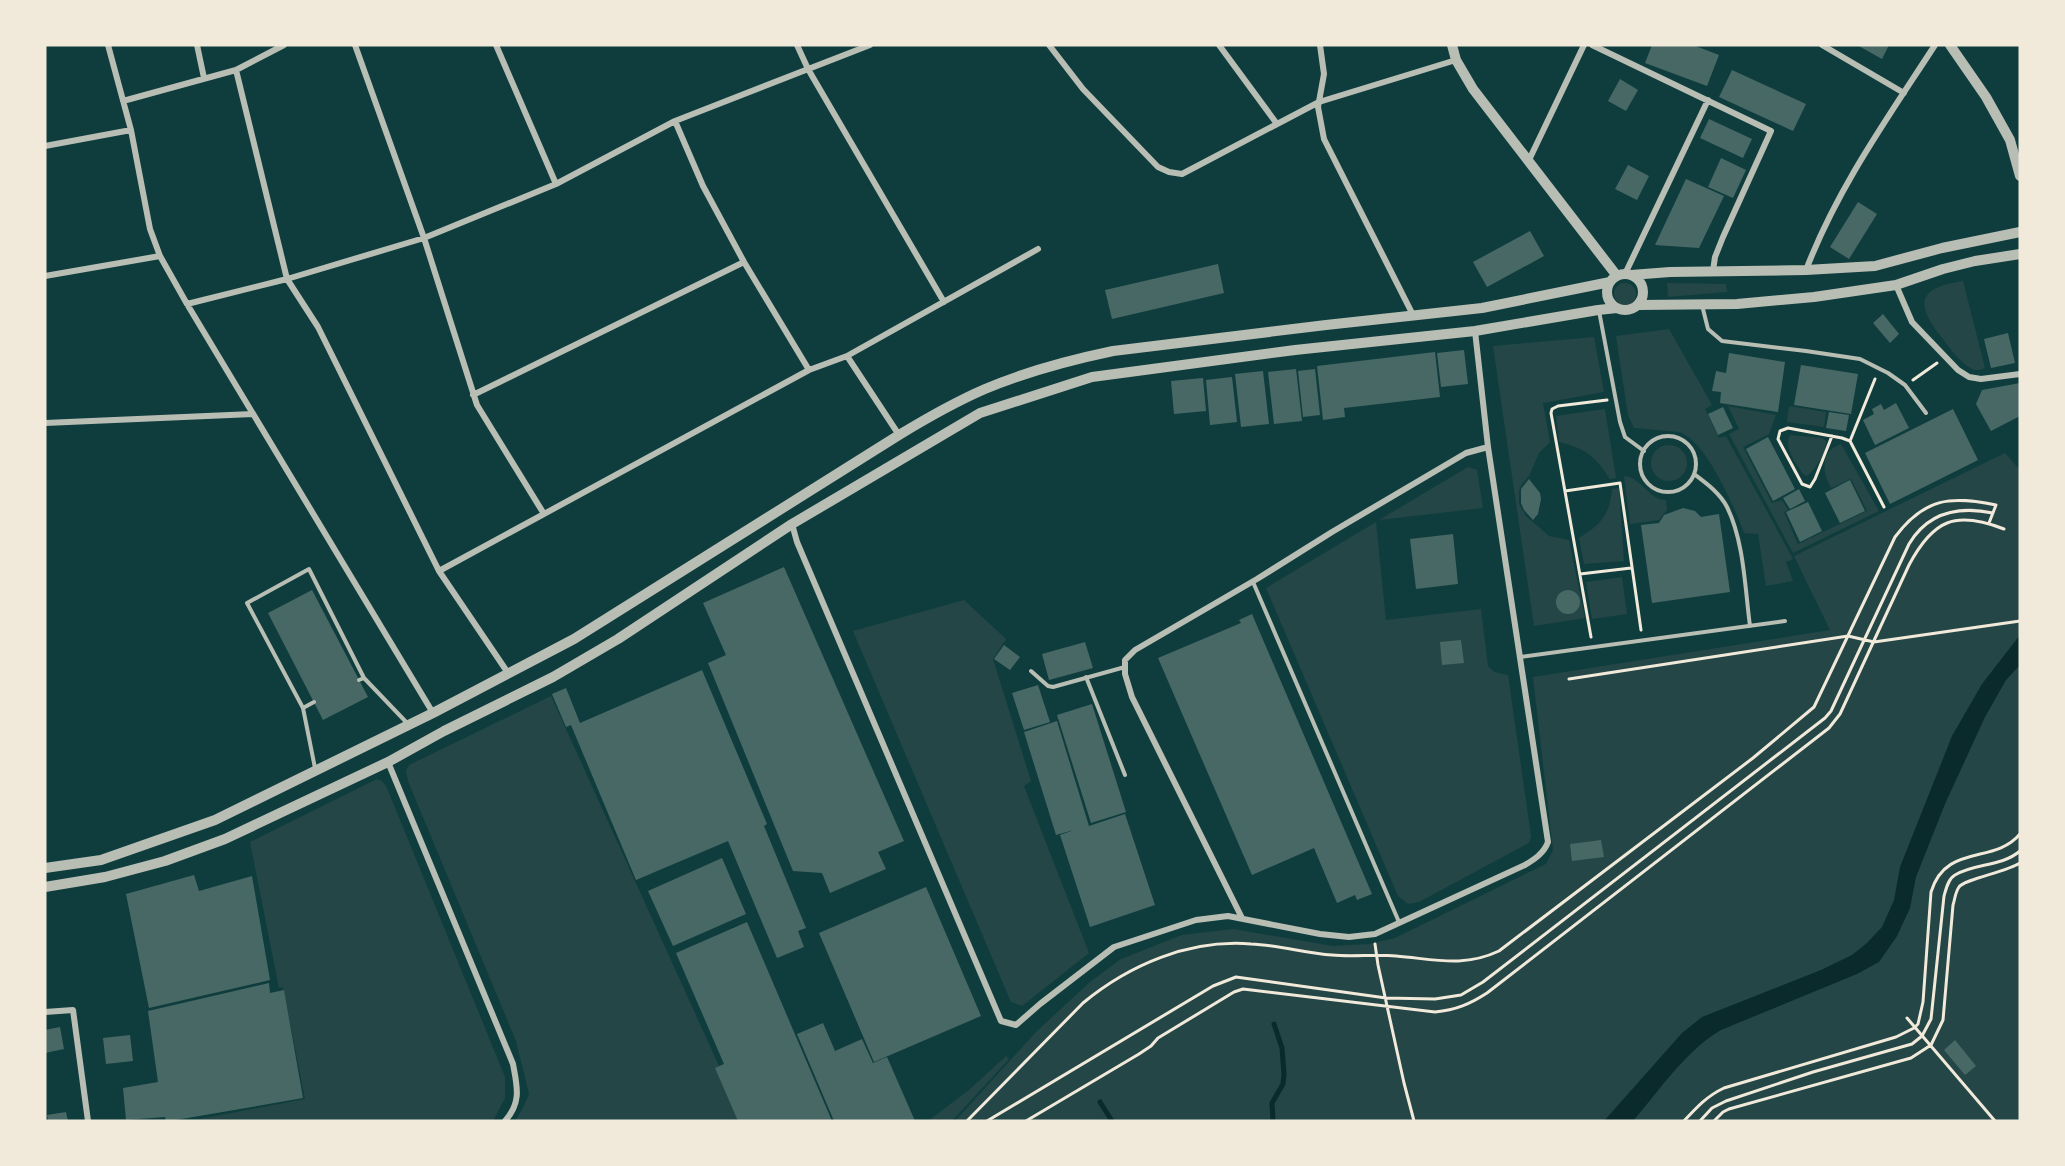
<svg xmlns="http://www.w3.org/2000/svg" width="2065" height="1166" viewBox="0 0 2065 1166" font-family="'Exo 2',sans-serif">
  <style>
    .green { fill: #244646 }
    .water { fill: #0a2a2b }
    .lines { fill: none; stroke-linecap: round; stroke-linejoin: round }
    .stream { stroke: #0a2a2b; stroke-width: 5 }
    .building { fill: #486865 }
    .path { stroke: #f1e9da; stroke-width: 3 }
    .service { stroke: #b8beb3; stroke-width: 4 }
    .minor { stroke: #b8beb3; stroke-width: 6 }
    .tertiary { stroke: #b8beb3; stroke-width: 10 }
  </style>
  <rect width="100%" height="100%" fill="#0f3d3e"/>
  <path class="green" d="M1963,281L1985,368C1981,370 1976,371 1972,369C1960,363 1950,348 1942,338C1915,304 1917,288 1963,281Z
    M1667,283L1726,284L1727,292L1668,297Z
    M1614 294a11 11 0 1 1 22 0a11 11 0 1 1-22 0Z
    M1669,329L1712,405L1705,409L1719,438L1726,436L1793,559L1786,562L1793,581L1766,586L1758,534L1744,533C1735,508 1705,439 1679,432L1634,428L1628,415L1616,336Z
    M1594,337L1604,392L1543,403L1550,442L1539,453L1529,476L1522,484L1519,491V504L1526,516L1549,536L1569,540L1585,618L1534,626L1493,346Z
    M1728,406L1776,415L1769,434L1743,447L1772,503L1782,500L1788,510L1784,512L1798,544L1867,511L1851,479L1831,488C1822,472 1820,451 1841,444L1879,511L1793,553L1729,434L1739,429Z
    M1789,406L1826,412L1824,427L1787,422Z
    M1605,409L1616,478L1610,479C1594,455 1586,449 1559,442L1556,416Z
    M1790,435L1822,438L1826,441C1826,453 1816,469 1807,476L1803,474C1796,462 1783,448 1790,435Z
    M1651 463a18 18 0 1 1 36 0a18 18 0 1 1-36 0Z
    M2005,453L2020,470V1121H955L1037,1031L1090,982L1121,959L1182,935L1233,929L1333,946L1369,944L1395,938L1546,864L1553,850L1533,677L1830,630L1794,556Z
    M1468,467L1477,470L1483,508L1379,520Z
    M1624,476C1641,477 1649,500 1666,500L1667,510L1659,520L1630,524Z
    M1619,488L1624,561L1584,564L1579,538C1600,525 1610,515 1612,489Z
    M1376,522L1386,620L1481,609L1488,666L1494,672L1508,675L1531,836L1529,843L1419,902L1408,904L1398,896L1266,588Z
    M1622,577L1627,614L1592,619L1586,582Z
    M964,600L1006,639L993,659L1031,781L1024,786L1089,953L1022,1006L1011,1002L853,631Z
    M551,696L744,1121H515L523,1108L529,1094L516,1041L408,781L406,771L409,765Z
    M377,779L382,781L387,788L505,1077V1098L494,1119L493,1121H189L305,1099L283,987L279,988L250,842Z
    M1006,1056L1009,1059L952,1121H928L969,1090Z"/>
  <path class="water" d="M2020,635V665L2006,680L1985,717L1945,804L1916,877L1910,908L1897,936L1879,962L1857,974L1721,1030C1686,1050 1659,1091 1633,1121H1604L1682,1033L1702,1017L1821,970L1852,955L1867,943L1882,927L1894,900L1900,867L1952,736L1982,684Z"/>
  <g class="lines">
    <path class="stream" d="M1100,1102L1112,1121
      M1273,1121L1272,1103L1283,1084L1284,1074L1282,1048L1274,1024"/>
  </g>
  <path class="building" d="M1652,45H1693L1719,55L1707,86L1645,63Z
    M1857,45H1889L1882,59Z
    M1732,70L1806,104L1793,131L1719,97Z
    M1620,79L1638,90L1626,111L1608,101Z
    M1709,119L1752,139L1743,158L1700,138Z
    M1721,158L1746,170L1733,198L1708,187Z
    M1628,165L1649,176L1637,200L1615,189Z
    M1686,179L1724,196L1699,248L1655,245Z
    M1858,202L1877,214L1849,259L1830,247Z
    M1530,231L1544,256L1487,287L1473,262Z
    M1218,264L1224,293L1112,319L1105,290Z
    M1883,314L1899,334L1890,343L1873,323Z
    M2008,333L2015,363L1991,368L1984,339Z
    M1464,350L1468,384L1441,387L1437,353Z
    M1435,352L1440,397L1344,408L1345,417L1323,420L1317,366Z
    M1729,353L1785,362L1778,412L1720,403L1721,392L1712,391L1716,371L1726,373Z
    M1801,365L1858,374L1851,414L1794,405Z
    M1296,369L1302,421L1274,424L1268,372Z
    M1315,369L1320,415L1303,417L1298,371Z
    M1263,371L1269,424L1241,427L1235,374Z
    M1232,377L1237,422L1210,425L1206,380Z
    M1203,378L1206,411L1174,414L1171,381Z
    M2020,383V416L1991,431L1976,404L1982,390Z
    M1896,403L1909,428L1875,445L1863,420L1874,414L1872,409L1881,404L1884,410Z
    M1723,407L1733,428L1718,435L1708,414Z
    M1953,409L1978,460L1890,504L1865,453Z
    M1829,412L1849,415L1846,431L1826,428Z
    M1768,437L1795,489L1773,501L1746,449Z
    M1529,479L1540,493L1541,499L1538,514L1533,520L1524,510L1521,503V489Z
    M1850,480L1865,511L1840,523L1825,493Z
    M1799,489L1805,501L1790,509L1783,498Z
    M1808,502L1822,531L1800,542L1786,512Z
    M1683,508L1695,511L1701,517L1719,514L1730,592L1652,603L1641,525L1659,523L1664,515Z
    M1453,534L1458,584L1416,589L1410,539Z
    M784,567L904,841L878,852L886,869L830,893L822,873L793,871L708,663L726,655L703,603Z
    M312,590L368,697L323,720L268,613Z
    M1556 602a12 12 0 1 1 24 0a12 12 0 1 1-24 0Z
    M1252,614L1372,894L1357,900L1355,895L1337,903L1314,848L1252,875L1158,658L1241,623L1239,620Z
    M1461,640L1464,663L1442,665L1440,642Z
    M1085,642L1093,668L1049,680L1042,654Z
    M1004,645L1020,657L1010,670L994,659Z
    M702,670L767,824L764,826L806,928L798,931L804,947L777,958L728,841L636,880L571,725L566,727L552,694L566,688L580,723Z
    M1038,685L1050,722L1024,730L1012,693Z
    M1092,704L1126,812L1091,823L1057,715Z
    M1057,721L1089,826L1125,814L1155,905L1090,927L1060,835L1074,830L1056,835L1024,732Z
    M1601,840L1604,857L1572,861L1570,844Z
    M722,858L746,914L673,946L648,891Z
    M194,875L199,891L252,876L270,980L149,1008L126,894Z
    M926,887L981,1016L874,1062L819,933Z
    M747,922L832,1121H738L715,1068L724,1064L676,953Z
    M269,983L270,993L284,990L303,1098L170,1121H166L165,1117L126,1120L123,1088L158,1082L148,1011Z
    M823,1023L835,1051L862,1039L873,1063L887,1057L915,1121H834L797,1034Z
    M60,1027L64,1049L45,1053V1030Z
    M130,1035L133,1061L106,1064L103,1038Z
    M1955,1040L1976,1066L1965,1075L1944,1050Z
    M66,1112L68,1121H48L47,1115Z"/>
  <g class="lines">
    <path class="path" d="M1913,380L1937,363
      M1832,436L1815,479L1810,487L1802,484L1778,439L1780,431L1788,428L1842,438L1850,441L1884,507
      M1850,441L1875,379
      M1565,491L1620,483L1641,630
      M1580,574L1631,568
      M1591,637L1551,413L1552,409L1558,406L1607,400
      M1569,679L1848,636L1874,642L2020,621
      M1375,944L1378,965L1404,1083L1414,1121
      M1907,1018L1995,1121
      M967,1121L1083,1003C1129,965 1189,939 1251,944C1278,945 1305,953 1332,955C1353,957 1375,954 1396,956C1434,959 1463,968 1499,951L1753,758L1814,707L1895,537C1925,497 1951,496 1996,505L1989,523
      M987,1121L1213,986L1236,977L1386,998L1435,999L1461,995L1483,982L1825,718L1831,711L1909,544C1928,512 1959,506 1993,513
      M1026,1121L1139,1054L1151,1046L1158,1038L1234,992L1243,989L1435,1012C1456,1010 1470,1004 1487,993L1829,728L1840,714L1909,565C1933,520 1955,510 2004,529
      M1684,1121C1697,1107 1707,1096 1724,1088L1896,1037L1914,1028L1918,1024L1923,1002L1931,892C1946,843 1994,865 2020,834
      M1700,1121L1712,1108L1726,1101L1813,1072L1912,1044L1922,1036L1931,1019L1944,896C1946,889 1948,879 1955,875C1975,863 2001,867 2020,851
      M1714,1121L1723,1112L1729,1109L1911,1058L1931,1045L1943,1020L1953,905C1955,899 1955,893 1959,887C1965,879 2006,872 2020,863"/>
    <path class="service" d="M1702,305L1708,329L1722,341L1806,351L1860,359L1888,373L1905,385L1926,413
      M1599,311L1620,422L1625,437L1644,451
      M1640 464a28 28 0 1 1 56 0a28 28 0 1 1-56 0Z
      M1694,474C1706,483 1720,493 1727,507C1744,541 1745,589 1750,626
      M1253,582L1399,922
      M1520,657L1785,621
      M1031,671L1048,686L1053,687L1125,667
      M1086,677L1125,775
      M359,680L364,678L408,724
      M314,702L303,708L315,768
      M303,708L247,603L309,569L364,678"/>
    <path class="minor" d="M108,45L131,130L150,229L160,256L187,304L433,713
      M197,45L204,78
      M355,45L424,238L477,405L544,514
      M496,45L556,184
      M797,45L808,69L944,302
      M1049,45L1083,89L1158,167L1169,172L1182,174L1319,102L1456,60
      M1219,45L1277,124
      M1320,45L1324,74L1318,107L1324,139L1413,315
      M1592,45L1771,131L1723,237L1715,257L1713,271
      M1822,45L1904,93
      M236,70L287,279L318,327L439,571L508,673
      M123,101L236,70L284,45
      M675,121L703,186L744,262L809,370
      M45,146L131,130
      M1529,160L1584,45
      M1806,270C1838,187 1887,119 1935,45
      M1625,274L1708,100
      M45,276L160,256
      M1896,285L1912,322L1958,370L1969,377L1981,379L2020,374
      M187,304L287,279L424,238L556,184L675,121L870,45
      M847,356L1038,249
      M473,395L744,262
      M45,423L253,414
      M792,524L797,542L1001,1021L1016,1025L1040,1004L1114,947L1196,920L1228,916L1320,934L1349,937L1375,934L1525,865C1535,859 1544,853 1548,842L1488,447L1475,331
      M439,571L809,370L847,356L899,435
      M388,762L513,1064C517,1086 522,1102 505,1121
      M1242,918L1132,697L1125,674V660L1135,650L1257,579L1332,532L1466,453L1488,447
      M45,1012L73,1010L88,1121"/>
    <path class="tertiary" d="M1452,45L1456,60L1473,89L1617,276
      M1950,45L1986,97L2010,140L2020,176
      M1607 292a18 18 0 1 1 36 0a18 18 0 1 1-36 0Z
      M1631,275L1670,272L1806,270L1875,266L1942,248L2020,232
      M1638,305L1737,304L1814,297L1896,285L1943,269L1975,261L2020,254
      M45,868L101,860L215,820L433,713L574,639L899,435C927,418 955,402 985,389C1025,372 1070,360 1113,351L1326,325L1482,308L1610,282
      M45,887L105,877L165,861L225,839L388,762L444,731L553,677L618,639L792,524L980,413L1092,377L1295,350L1475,331L1598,310L1617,308"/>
  </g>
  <rect width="2065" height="1166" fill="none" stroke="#f1e9da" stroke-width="93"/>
</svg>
